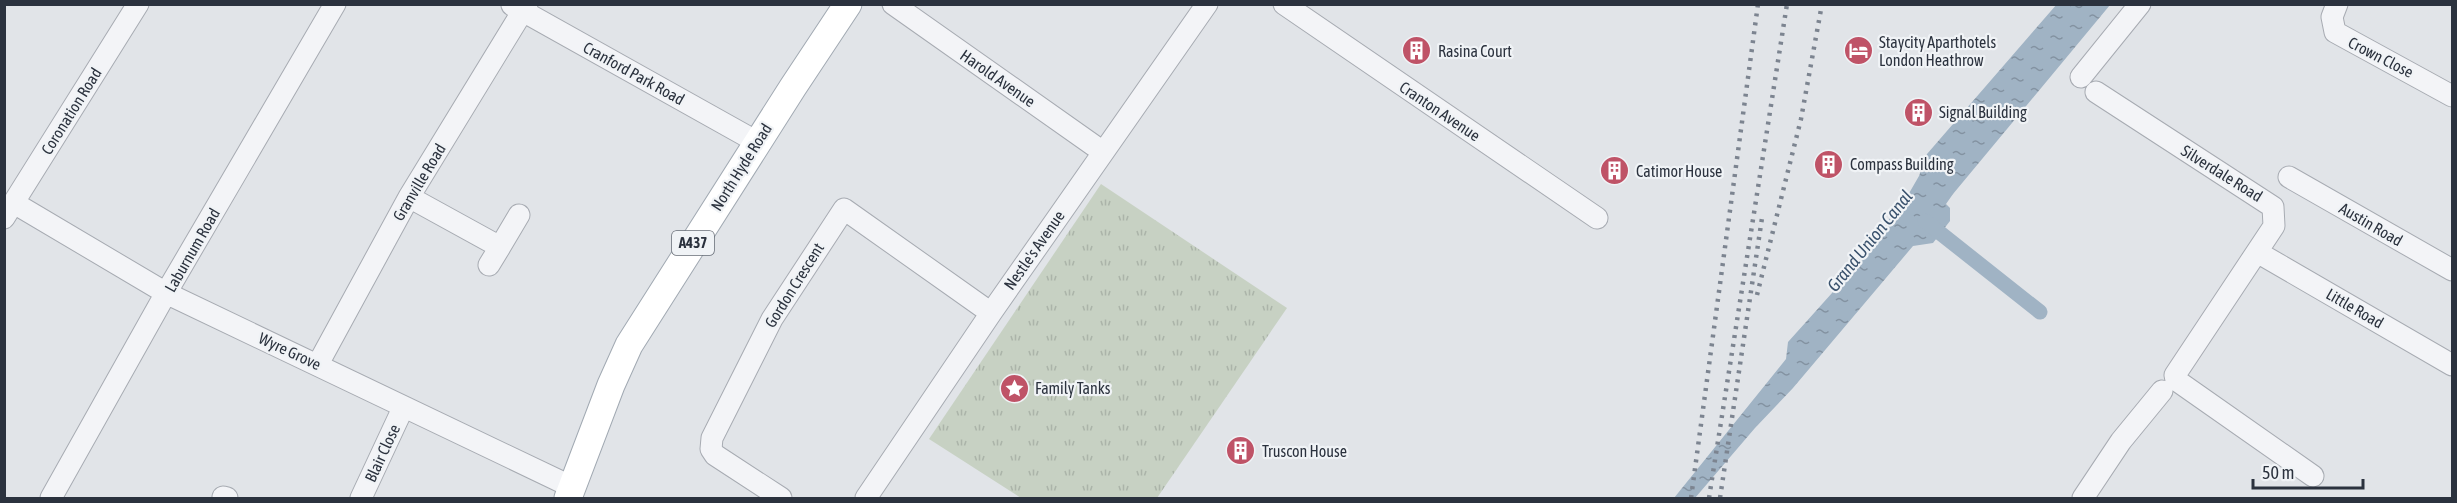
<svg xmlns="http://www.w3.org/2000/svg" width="2457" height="503" viewBox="0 0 2457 503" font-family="'Asap Condensed',sans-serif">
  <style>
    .park { fill: url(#park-tufts) }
    .water { fill: url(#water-ripples) }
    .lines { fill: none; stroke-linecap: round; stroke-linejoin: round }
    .canal { stroke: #a0b3c4; stroke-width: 15 }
    .minor-casing { stroke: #a7abb2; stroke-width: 23 }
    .major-casing { stroke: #a1a9b2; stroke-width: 29 }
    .minor { stroke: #f3f4f7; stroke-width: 21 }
    .major { stroke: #fff; stroke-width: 27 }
    .rail { stroke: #7c8490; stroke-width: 4.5; stroke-dasharray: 3 6; stroke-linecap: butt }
    .labels { text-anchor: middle; stroke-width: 4.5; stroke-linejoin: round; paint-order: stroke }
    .shield { fill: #f0f3f6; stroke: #666c75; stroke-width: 1.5 }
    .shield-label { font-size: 15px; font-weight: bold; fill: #2b323e }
    .poi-label { font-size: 16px; fill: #2b323e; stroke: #f0f3f6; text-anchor: start }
    .street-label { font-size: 16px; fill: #2b323e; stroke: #f0f3f6 }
    .water-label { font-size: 18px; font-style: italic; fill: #3a526d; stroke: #f0f3f6 }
  </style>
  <defs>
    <pattern id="park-tufts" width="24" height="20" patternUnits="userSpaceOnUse" patternTransform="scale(1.5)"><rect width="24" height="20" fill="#c7d1c3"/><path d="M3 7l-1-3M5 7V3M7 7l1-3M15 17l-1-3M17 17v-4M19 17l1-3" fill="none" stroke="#abb4a9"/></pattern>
    <pattern id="water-ripples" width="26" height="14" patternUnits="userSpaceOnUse" patternTransform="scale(1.5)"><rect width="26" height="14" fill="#a0b3c4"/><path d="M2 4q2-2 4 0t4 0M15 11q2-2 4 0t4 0" fill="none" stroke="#8392a1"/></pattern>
  </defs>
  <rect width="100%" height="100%" fill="#e1e4e8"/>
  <path class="park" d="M1101,184L1287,308L1157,498H1021L929,439Z"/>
  <path class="water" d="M2057,4L2110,5L1953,194L1946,204L1950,208V221L1933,243L1913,246L1793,388L1755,428L1695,498H1674L1786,359L1788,342L1832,293L1908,195L1919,176L1927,154Z"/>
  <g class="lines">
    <path class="canal" d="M1925,221L2040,312"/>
    <defs>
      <path id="minor" d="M893,4L1103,152
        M1284,4L1597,218
        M2337,4L2332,17L2335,32L2452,96
        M512,5L757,142
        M2081,77L2140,4
        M2096,92L2273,207L2274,226L2175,375L2176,380L2313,476
        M2289,177L2452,270
        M409,197L500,247L519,215
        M14,203L166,293L572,487
        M4,218L138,4
        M2257,252L2452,365
        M489,265L500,247
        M318,364L409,197L527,4
        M223,497L227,498
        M51,498L166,293L335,4
        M361,498L403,408
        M781,498L715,455L711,449L712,438L772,319L844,209L991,313
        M866,498L991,313L1207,4
        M2083,498L2121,441L2162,391"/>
      <path id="major" d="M568,498L611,385L629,345L793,87L848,4"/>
    </defs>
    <use href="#minor" class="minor-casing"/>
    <use href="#major" class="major-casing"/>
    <use href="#minor" class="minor"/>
    <use href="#major" class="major"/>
    <path class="rail" d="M1757,295L1801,119L1822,4
      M1691,498L1758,4
      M1709,498L1787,4
      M1720,498L1762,218"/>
  </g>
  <defs>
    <symbol id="building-disc" viewBox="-11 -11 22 22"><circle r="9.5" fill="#bf5367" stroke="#f0f3f6"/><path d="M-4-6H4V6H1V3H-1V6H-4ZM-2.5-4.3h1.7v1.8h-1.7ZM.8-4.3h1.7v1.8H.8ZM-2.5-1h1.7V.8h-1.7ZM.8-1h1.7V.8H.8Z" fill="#fff"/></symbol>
    <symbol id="hotel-disc" viewBox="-11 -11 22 22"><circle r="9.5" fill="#bf5367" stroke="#f0f3f6"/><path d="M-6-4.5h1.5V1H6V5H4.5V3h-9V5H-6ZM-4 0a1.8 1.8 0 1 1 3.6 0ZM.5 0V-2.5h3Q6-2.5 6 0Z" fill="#fff"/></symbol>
    <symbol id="sight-disc" viewBox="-11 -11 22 22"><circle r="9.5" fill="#bf5367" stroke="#f0f3f6"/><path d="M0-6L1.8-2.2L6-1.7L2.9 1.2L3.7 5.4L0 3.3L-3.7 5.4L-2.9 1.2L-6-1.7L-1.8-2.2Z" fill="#fff"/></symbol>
  </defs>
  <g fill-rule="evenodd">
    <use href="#building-disc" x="1400" y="34" width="33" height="33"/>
    <use href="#hotel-disc" x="1842" y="34" width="33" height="33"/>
    <use href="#building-disc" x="1902" y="96" width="33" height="33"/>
    <use href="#building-disc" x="1812" y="148" width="33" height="33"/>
    <use href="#building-disc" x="1598" y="154" width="33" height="33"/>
    <use href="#sight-disc" x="998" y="372" width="33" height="33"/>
    <use href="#building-disc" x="1224" y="434" width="33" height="33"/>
  </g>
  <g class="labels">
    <rect class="shield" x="672" y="231" width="42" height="24" rx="4.5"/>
    <g class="shield-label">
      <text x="693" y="248">A437</text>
    </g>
    <g class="poi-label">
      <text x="1879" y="48">Staycity Aparthotels<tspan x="1879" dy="18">London Heathrow</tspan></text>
      <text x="1438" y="57">Rasina Court</text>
      <text x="1939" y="118">Signal Building</text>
      <text x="1850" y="170">Compass Building</text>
      <text x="1636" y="177">Catimor House</text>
      <text x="1035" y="394">Family Tanks</text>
      <text x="1262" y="457">Truscon House</text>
    </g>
    <g class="street-label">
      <text transform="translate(2381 57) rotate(27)" y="6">Crown Close</text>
      <text transform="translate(634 73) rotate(29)" y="6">Cranford Park Road</text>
      <text transform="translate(998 78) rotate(35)" y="6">Harold Avenue</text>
      <text transform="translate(71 111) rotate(-58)" y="6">Coronation Road</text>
      <text transform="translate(1440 111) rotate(34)" y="6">Cranton Avenue</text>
      <text transform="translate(741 167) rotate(-58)" y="6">North Hyde Road</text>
      <text transform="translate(2222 173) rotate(32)" y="6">Silverdale Road</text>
      <text transform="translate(419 182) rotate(-59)" y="6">Granville Road</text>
      <text transform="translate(2371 224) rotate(30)" y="6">Austin Road</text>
      <text transform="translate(192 250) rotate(-60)" y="6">Laburnum Road</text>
      <text transform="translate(1034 250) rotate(-55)" y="6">Nestle's Avenue</text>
      <text transform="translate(794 285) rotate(-58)" y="6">Gordon Crescent</text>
      <text transform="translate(2355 308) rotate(30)" y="6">Little Road</text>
      <text transform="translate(290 351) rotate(25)" y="6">Wyre Grove</text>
      <text transform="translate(382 453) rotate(-65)" y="6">Blair Close</text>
    </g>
    <g class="water-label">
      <text transform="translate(1870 241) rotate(-51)" y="6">Grand Union Canal</text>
    </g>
  </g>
  <rect width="2457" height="503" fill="none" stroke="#2b323e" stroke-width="12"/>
  <path d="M2253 479v9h110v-9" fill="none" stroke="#2b323e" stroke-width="3"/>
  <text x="2262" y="479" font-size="18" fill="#2b323e" stroke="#f0f3f6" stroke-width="4.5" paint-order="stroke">50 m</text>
</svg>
